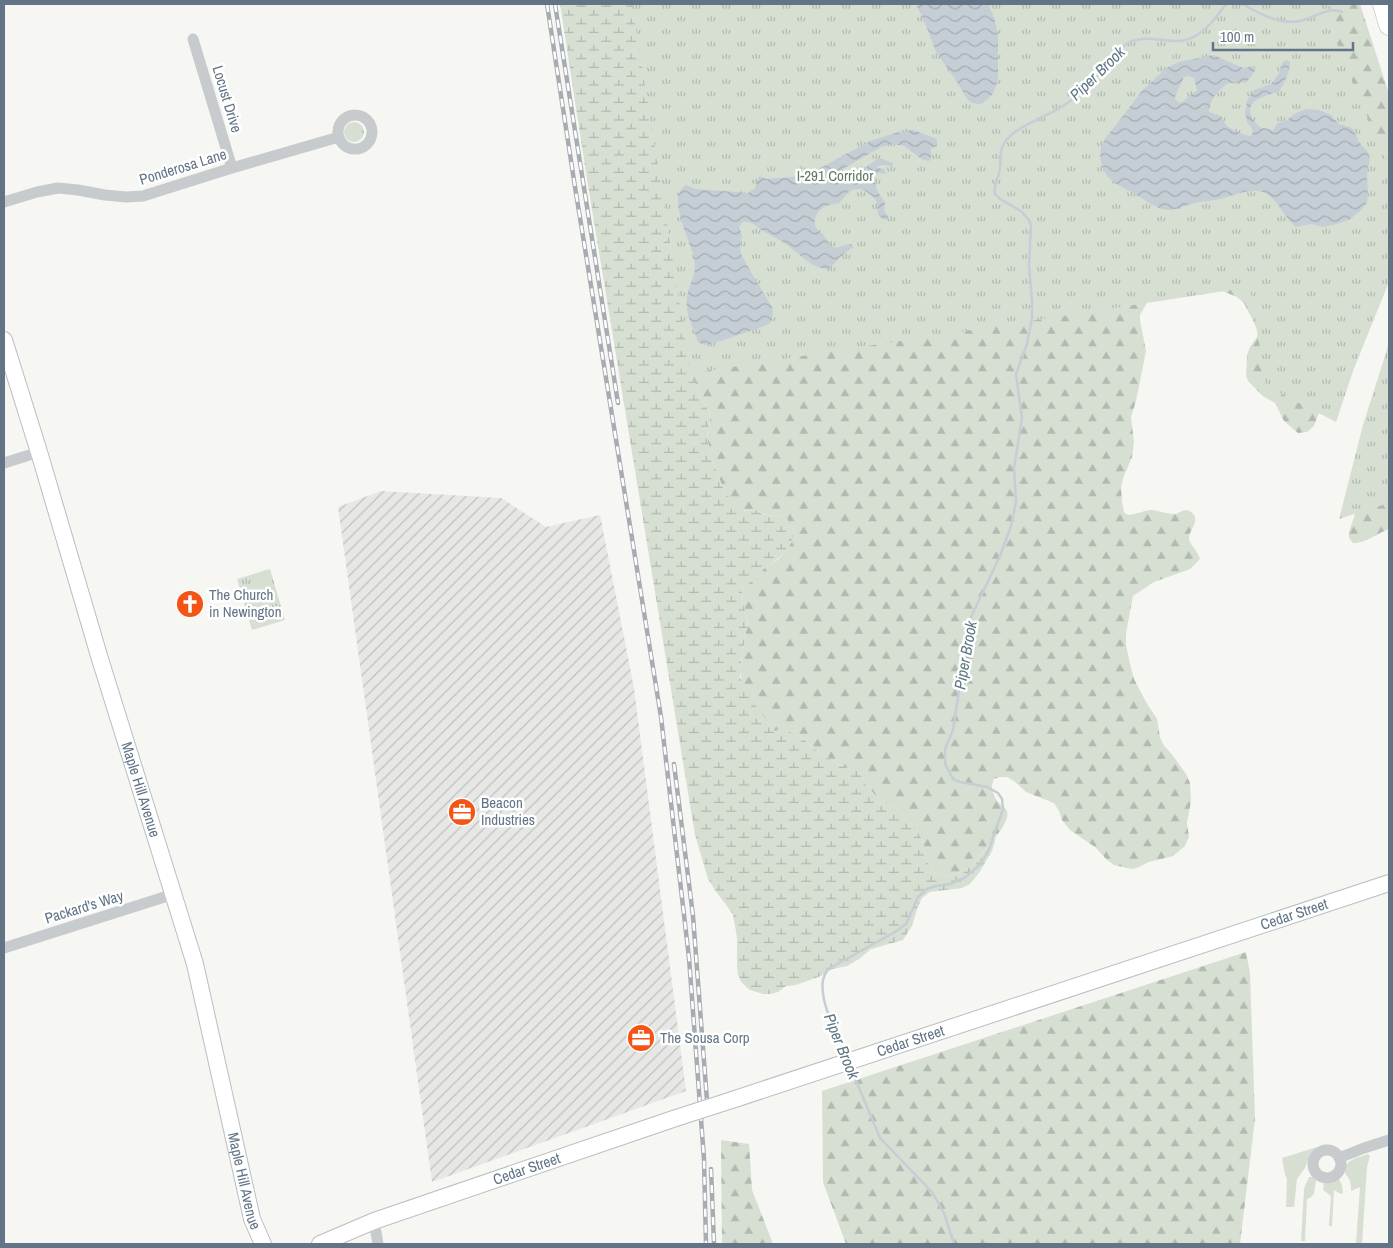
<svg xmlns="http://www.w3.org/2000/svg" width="1393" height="1248" viewBox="0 0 1393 1248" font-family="'Archivo Narrow',sans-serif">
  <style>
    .industrial { fill: url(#industrial-furrows) }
    .grass { fill: #d7dfd3 }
    .forest { fill: url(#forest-firs) }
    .wetland { fill: url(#wetland-marsh) }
    .park { fill: url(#park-tufts) }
    .water { fill: url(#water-waves); fill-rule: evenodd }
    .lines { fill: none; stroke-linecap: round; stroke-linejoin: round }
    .stream { stroke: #c5ced4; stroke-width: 2.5 }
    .secondary-casing { stroke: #b9bec3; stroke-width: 18 }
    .highway-casing { stroke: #b9bcbf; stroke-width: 21 }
    .street { stroke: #c8cbce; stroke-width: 11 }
    .secondary { stroke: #fff; stroke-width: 16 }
    .highway { stroke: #fff; stroke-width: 20 }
    .rail-casing { stroke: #a7acb2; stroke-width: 4.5 }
    .rail { stroke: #fff; stroke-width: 2.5; stroke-dasharray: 8; stroke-linecap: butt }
    .secondary-bridge-casing { stroke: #b9bec3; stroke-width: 18; stroke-linecap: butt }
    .secondary-bridge { stroke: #fff; stroke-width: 16 }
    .labels { text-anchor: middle; stroke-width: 5; stroke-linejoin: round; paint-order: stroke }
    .street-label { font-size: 15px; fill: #627486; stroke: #fff }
    .park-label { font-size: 15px; fill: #62785e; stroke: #fff }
    .poi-label { font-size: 15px; fill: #627486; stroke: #fff; text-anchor: start }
    .water-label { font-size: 16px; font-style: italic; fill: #5e7783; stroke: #fff }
  </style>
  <defs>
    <pattern id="industrial-furrows" width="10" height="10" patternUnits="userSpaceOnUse" patternTransform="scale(1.25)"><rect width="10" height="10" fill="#e7e8e6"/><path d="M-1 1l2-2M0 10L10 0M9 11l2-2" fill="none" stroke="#bfc1c0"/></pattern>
    <pattern id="forest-firs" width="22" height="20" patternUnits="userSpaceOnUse" patternTransform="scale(1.25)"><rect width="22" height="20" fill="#d7dfd3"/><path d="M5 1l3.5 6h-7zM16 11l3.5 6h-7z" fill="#b2b9b1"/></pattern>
    <pattern id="wetland-marsh" width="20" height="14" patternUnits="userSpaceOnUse" patternTransform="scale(1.25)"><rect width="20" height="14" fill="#d7dfd3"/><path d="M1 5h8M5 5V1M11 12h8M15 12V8" fill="none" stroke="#b2b9b1"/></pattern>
    <pattern id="park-tufts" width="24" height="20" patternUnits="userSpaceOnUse" patternTransform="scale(1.25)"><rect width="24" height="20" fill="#d7dfd3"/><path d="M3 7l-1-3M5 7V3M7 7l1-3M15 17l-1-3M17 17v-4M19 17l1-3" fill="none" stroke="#b2b9b1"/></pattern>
    <pattern id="water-waves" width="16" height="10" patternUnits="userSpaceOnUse" patternTransform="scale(1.25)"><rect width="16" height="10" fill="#c5ced4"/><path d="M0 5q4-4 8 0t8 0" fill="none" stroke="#a3acb2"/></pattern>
  </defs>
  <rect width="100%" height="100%" fill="#f6f6f2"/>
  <path class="industrial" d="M381,491L501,498L546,527L600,515L634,688L686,1091L432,1182L338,507Z"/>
  <path class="grass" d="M1317,1147L1311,1153L1305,1168L1297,1179L1294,1207H1286L1287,1179L1285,1175L1282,1158Z
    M1368,1154L1370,1156L1367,1167L1362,1244H1356L1360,1187L1351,1191C1351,1187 1351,1182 1349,1179C1347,1175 1346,1177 1345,1172C1343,1160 1360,1157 1368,1154Z
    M1309,1177H1313L1316,1180L1314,1194L1310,1198L1307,1199L1305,1241H1301L1304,1190L1305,1186Z
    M1337,1179H1339L1342,1185L1343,1193L1341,1194L1334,1190L1332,1226H1329L1331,1196L1323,1190L1324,1182Z"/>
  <path class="forest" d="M988,4H1360L1389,94V224L1314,426L1307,432L1298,433L1284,421L1275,403L1264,397L1248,381L1246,376L1247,355L1250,347L1257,337L1258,333L1256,327L1244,303L1237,297L1220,290L1205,294L1148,301L1140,315V320L1146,351L1136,401L1131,417L1134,442L1132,457L1123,478L1121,488L1122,502L1124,512L1126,514L1129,515C1137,514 1145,510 1152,510C1160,511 1168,514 1175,514C1179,513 1183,510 1186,510C1190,510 1194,514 1195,517C1197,525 1188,532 1189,539C1191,547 1198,551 1200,559L1190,569L1154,582L1133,596L1126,633V645L1130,664L1134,679L1146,702L1157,719L1160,737L1163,744L1173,756L1186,774L1190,783L1191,801L1187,823L1189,837L1185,846L1173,856L1149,862L1137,868L1131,869L1114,865L1107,860L1095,847L1070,830L1062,820L1059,811L1054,803L1026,792L1014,781L1007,777H1000L994,779C989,788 994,798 1001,805C1003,807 1006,808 1007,811C1009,816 1004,825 1001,830L971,867L950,876L933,872L927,860L922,840L918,832L900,812L875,795L866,785L860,773L844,767L832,760L824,754L814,749L804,739L797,735L774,731L772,728C760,713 740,689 740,669L748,620L743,604L742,587L760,575L763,569L779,559L788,548L795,536L794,530L784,517L766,515L758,511L741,510L725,493L711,457L707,437L708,430L710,423L709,412L700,397L691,371Z
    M1389,368V529C1378,533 1364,544 1353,543L1349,538V532L1358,505Z
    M1246,952L1250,973L1255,1119L1240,1244H846L823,1182L822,1091Z
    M721,1140L749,1144L752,1190L773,1244H722Z"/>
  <path class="wetland" d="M560,4H718L691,371L700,397L709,412L710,423L708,430L707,437L711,457L725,493L741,509L744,511L755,510L766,515L784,517L787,518L795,533C791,549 779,559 765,568C762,570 762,574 759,577C754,581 747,584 742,587L743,604L748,620L740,669V677L751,699L774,731L781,729L797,735L804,739L814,749L824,754L832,760L844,767L858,771L860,773L866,785L875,795L900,812L918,832L922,840L927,860L933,872L950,876L971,867L996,837L992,851L979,873L970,884L962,888L930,892L922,898L918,906L912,926L903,940L871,949L859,959L847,966L832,969L821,976L796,985L786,986L778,992L770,994H763L750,990L742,983L738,975L737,967V937L733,915L727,906L717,893L708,879L695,835L586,173Z"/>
  <path class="park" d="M632,4H1329L1341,56L1389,165V282L1353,371L1336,422L1266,386L1250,287L693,373L691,375Z
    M344 132a10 10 0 1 1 20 0a10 10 0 1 1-20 0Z
    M1389,343V503L1339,519L1363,425Z
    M270,569L285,620L252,630L237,579Z"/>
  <path class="water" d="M916,4H988L994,17L998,34V80L993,94L983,103L979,104L972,103L968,100L955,79L936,52L924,21Z
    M1214,55L1243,68L1256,66L1254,72L1247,82C1241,83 1235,82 1230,83C1220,86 1208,102 1209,112L1219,115L1227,126L1235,131L1249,136L1252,135L1253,130L1247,122L1245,112L1247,101L1254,90L1271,84L1280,72L1283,62L1286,60L1290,62C1290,73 1284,83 1279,92C1268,95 1243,100 1252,117C1253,121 1257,124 1259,127L1273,130L1278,123L1286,121L1294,114L1306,109L1319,110L1331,115L1339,124L1350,127L1353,129L1359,142L1367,151L1370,157L1367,175L1368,194L1367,203L1359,212L1349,220L1330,226L1323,227L1311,224L1296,227C1282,216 1276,193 1258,191C1245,190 1236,195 1224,198C1214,201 1204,201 1194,203C1186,205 1177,210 1168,210C1160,211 1145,200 1138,196C1122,186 1104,182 1101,161C1099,153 1101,146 1105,139L1142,91L1166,68L1179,62ZM1188,76L1194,78L1197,91L1189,96L1184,101L1180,103L1176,100L1175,97L1184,77Z
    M913,130L937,139V146L931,149V159L929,161L923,160L904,146L893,144L881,147L843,169L844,174C857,182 866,163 880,158L893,163V165L892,166L883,165L877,166L878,168L884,169L886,174L878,173L873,177L878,192L885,203L884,211L888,216L886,220C874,216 879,211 877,203C875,196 866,191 860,189C848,189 848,194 841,201C839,204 834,204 830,205C818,208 812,218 816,229L823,234L832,247C839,249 844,244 851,244L853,247L840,257L829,269C809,269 797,250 781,241C775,237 769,235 763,231C756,227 752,220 743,222L739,227L742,235L740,245L741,254L751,272L772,307C773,312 774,319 770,323C768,326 710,345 706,345C703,345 701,343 698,342C694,328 684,312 687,298C688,286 696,276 695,264C694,245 664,198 686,185L696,189L748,193L755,188L759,176L767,179L792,177L815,171L870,141L895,133Z"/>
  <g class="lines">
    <path class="stream" d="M1243,4C1259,14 1281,25 1300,21C1314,18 1328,6 1342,12
      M846,1056C838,1036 819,1002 823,980C824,976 826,972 828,969L895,932L906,924L918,897L927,889L936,886L950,884L964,878L981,864L989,849L1003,809L1002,799L998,793L987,787L960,782L953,779L945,764V749L953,730L970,619L1000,556L1011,526L1016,502L1014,468L1022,418L1016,374L1027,344L1032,318V300L1029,265L1031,226L1029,220L1021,211L1000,199L995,194C993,184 999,178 1000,168C1001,159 999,150 1005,142C1016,125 1051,116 1069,102C1082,92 1094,80 1104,68C1111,59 1118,48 1128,43C1146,34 1162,42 1180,41C1200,40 1216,18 1226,4
      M850,1066L880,1138L932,1192L944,1213L954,1244"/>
    <defs>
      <g id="secondary">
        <path id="s1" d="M4,340L39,452L100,659L195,964L252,1219L263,1244"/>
        <path id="s2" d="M732,1100L1389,883"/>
        <path id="s3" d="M320,1244L374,1221L676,1118"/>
      </g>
      <path id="highway" d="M1383,4L1389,25"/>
    </defs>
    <use href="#secondary" class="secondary-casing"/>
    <use href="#highway" class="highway-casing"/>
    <path class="street" d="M193,39L232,168
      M338 132a17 17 0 1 1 34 0a17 17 0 1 1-34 0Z
      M4,202L37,192L58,188L78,190L105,195L126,197L143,196L232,168L339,137
      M4,463L39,452
      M4,948L174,894
      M1313 1164a14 14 0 1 1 28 0a14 14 0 1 1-28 0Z
      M1339,1158L1364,1148L1389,1140
      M374,1221L378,1244"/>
    <use href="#secondary" class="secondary"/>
    <use href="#highway" class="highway"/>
    <defs>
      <path id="rail" d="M547,4L575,187L661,717L689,958L704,1159L706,1244
        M555,4L618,403
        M674,764L693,916L708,1114
        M711,1169L714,1244"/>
    </defs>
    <use href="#rail" class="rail-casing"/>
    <use href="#rail" class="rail"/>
    <defs>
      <path id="secondary-bridge" d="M676,1118L732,1100"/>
    </defs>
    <use href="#secondary-bridge" class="secondary-bridge-casing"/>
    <use href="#secondary-bridge" class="secondary-bridge"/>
  </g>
  <defs>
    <symbol id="church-disc" viewBox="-11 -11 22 22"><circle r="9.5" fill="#f45515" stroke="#fff"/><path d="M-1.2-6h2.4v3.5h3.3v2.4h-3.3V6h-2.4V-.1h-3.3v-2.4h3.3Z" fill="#fff"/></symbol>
    <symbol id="office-disc" viewBox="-11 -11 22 22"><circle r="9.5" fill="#f45515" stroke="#fff"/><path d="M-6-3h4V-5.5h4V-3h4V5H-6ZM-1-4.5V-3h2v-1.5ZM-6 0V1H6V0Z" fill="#fff"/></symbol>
  </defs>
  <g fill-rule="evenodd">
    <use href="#church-disc" x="174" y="588" width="32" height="32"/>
    <use href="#office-disc" x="446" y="796" width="32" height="32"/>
    <use href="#office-disc" x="625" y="1022" width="32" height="32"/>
  </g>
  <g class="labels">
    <g class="street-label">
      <text transform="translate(227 99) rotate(73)" y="5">Locust Drive</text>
      <text transform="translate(183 167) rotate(-17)" y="5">Ponderosa Lane</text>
      <text dy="5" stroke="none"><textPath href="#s1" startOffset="470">Maple Hill Avenue</textPath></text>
      <text transform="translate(84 907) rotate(-17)" y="5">Packard's Way</text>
      <text dy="5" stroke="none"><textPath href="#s2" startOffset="592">Cedar Street</textPath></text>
      <text dy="5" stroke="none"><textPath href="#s2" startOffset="188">Cedar Street</textPath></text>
      <text dy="5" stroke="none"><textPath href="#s3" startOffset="220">Cedar Street</textPath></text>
      <text dy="5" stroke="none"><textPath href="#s1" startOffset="875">Maple Hill Avenue</textPath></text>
    </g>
    <g class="park-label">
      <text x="835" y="181">I-291 Corridor</text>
    </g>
    <g class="poi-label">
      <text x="209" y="600">The Church<tspan x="209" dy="17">in Newington</tspan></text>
      <text x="481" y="808">Beacon<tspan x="481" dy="17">Industries</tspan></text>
      <text x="660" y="1043">The Sousa Corp</text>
    </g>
    <g class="water-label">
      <text transform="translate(1097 73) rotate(-44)" y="6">Piper Brook</text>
      <text transform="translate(965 655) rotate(-80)" y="6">Piper Brook</text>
      <text transform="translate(842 1046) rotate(68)" y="6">Piper Brook</text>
    </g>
  </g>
  <rect width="1393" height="1248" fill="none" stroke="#627486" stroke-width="10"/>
  <path d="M1213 42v8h140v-8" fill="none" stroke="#627486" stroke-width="2.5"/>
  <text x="1220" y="42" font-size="15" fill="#627486" stroke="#ffffff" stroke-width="4" paint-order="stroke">100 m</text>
</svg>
